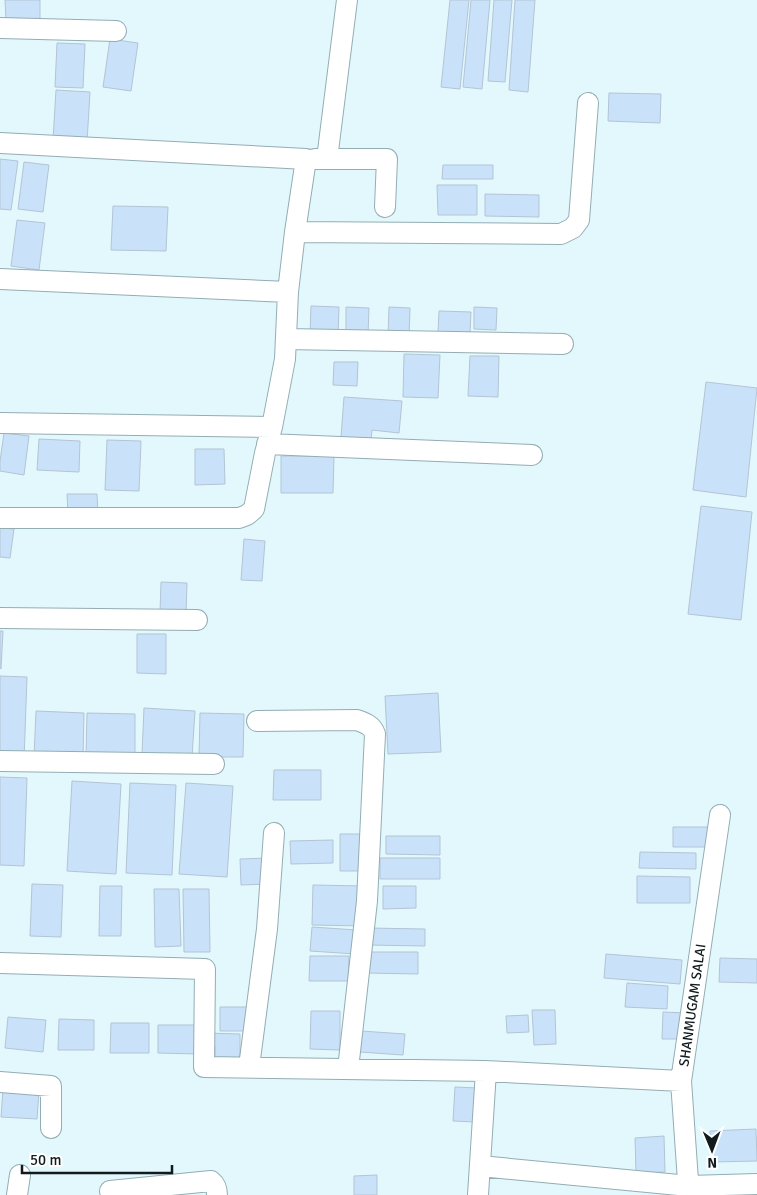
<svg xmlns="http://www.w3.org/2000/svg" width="757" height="1195" viewBox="0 0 757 1195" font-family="Signika,sans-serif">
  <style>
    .building { fill: #cae2f9; stroke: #b3c4d5 }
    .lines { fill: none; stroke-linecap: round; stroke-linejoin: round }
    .minor-casing { stroke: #93adb3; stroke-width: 22 }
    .minor { stroke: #fff; stroke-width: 20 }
    .labels { text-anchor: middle; stroke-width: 4.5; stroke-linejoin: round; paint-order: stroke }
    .street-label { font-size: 14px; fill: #111b1d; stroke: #fff }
  </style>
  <rect width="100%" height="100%" fill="#e2f8fd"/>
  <path class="building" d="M5,0H40V20H6Z
    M450,0H469L460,89L441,87Z
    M471,0H490L482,89L463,87Z
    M494,0H512L505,82L488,81Z
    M515,0H535L528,92L509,90Z
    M110,39L138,43L131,91L103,87Z
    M57,43L85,44L83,88L55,87Z
    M56,90L90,92L87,142L53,140Z
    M609,93L661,94L660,123L608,121Z
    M0,159L18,161L11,210L0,209Z
    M24,162L49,165L43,212L18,209Z
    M443,165H493V179H442Z
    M437,185H477V215H438Z
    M485,194L539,195V217L485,216Z
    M113,206L168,207L166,251L111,250Z
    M17,220L45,223L39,270L11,266Z
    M311,306L339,307L338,335L310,334Z
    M346,307L369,308L368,335L346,334Z
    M389,307L410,308L409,337L388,336Z
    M474,307L497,308L496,330L474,329Z
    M439,311L471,312L470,333L438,332Z
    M404,354L440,355L438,398L403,397Z
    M470,356H499L498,397L468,396Z
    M334,362H358L357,386L333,385Z
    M706,382L757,388L746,497L693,490Z
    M344,397L402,401L399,433L372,430L371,440L341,437Z
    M4,433L29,436L24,475L0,471V461Z
    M39,439L80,441L79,472L37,470Z
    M107,440L141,441L139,491L105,490Z
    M195,449H224L225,484L195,485Z
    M281,456H334L333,493H281Z
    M67,494H97L98,514L68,515Z
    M701,506L752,512L741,620L688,614Z
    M0,528L14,529L10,558L0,557Z
    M244,539L265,541L262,581L241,580Z
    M161,582L187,583L186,614L160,613Z
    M0,631H3L1,669L0,668Z
    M137,634H166V674L137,673Z
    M0,676L27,677L24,760L0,759Z
    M438,693L441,752L388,754L385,696Z
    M144,708L195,711L192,757L142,754Z
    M36,711L84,713L83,758L34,757Z
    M87,713L135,714V757L86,756Z
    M200,713L244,714L243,757H199Z
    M274,770H321V800H273Z
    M0,777L27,778L24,866L0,865Z
    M72,781L121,784L116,874L67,871Z
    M130,783L176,785L172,875L126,873Z
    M186,783L233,786L227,877L179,874Z
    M673,827H708V847H673Z
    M340,834H367V871H340Z
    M386,836H440V855L386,854Z
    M333,840V863L291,864L290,841Z
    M640,852L696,853V869L639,868Z
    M268,858L269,884L241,885L240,859Z
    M380,858H440V879H380Z
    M637,876L690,877V903H637Z
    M32,884L63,885L61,937L30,936Z
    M313,885L364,886L363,926L312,925Z
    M100,886H122L121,936H99Z
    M383,886H416V908L383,909Z
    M154,889H179L181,946L155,947Z
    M183,889H209L210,952H184Z
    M312,927L357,930L355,954L310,951Z
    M368,928L425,929V946L368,945Z
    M366,952H418V974L366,973Z
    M606,954L682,960L680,984L604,978Z
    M310,956H349L348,981H309Z
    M720,958L757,959V983L719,982Z
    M627,983L668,986L667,1009L625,1007Z
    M220,1007H249V1031H220Z
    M532,1010H555L556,1044L534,1045Z
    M311,1011H340V1050L310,1049Z
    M663,1012L687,1013L686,1039H662Z
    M528,1015L529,1032L507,1033L506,1016Z
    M8,1017L46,1020L43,1052L5,1048Z
    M59,1019L94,1020V1050H58Z
    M111,1023H149V1053H110Z
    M158,1025H198V1054L158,1053Z
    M361,1031L405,1034L403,1055L360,1052Z
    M205,1033L240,1034V1061H215V1046H205Z
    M455,1087L478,1088L476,1122L453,1121Z
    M3,1089L39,1091L37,1119L1,1117Z
    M756,1129L757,1161L712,1162L710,1131Z
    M664,1136L665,1172L636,1173L635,1138Z
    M377,1175V1195H354V1176Z"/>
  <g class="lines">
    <defs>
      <path id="minor" d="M0,28L116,31
        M0,143L306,159L295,232L288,292L285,359L272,427
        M315,159H387L385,207
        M327,159L347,0
        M295,232L561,234L573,228L579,220L588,103
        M0,279L288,292
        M286,339L563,344
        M0,423L272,427L265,453L254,509L247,515L239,518H0
        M267,444L532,455
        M0,618L197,620
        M257,721L357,720C365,723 372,725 375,734L367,901L348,1069
        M0,761L214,764
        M0,963L205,969L204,1067L486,1071L681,1081
        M249,1067L267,929L274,833
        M0,1082L51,1086V1128
        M480,1166L689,1186L757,1184
        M110,1191L211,1181C216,1185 217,1189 217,1195
        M17,1195L20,1175
        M478,1195L486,1071
        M689,1195L681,1081L720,815"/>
    </defs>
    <use href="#minor" class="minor-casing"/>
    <use href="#minor" class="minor"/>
  </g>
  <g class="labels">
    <g class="street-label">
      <text transform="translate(692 1005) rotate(-82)" y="5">SHANMUGAM SALAI</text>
    </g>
  </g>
  <g transform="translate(712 1150) rotate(179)" stroke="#ffffff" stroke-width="4" paint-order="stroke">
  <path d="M0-4L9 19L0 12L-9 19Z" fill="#111b1d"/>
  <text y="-8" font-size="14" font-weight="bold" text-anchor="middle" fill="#111b1d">N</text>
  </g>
  <path d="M22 1165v8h150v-8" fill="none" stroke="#111b1d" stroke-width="2.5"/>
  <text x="30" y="1165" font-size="15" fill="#111b1d" stroke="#ffffff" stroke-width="4" paint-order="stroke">50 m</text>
</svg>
